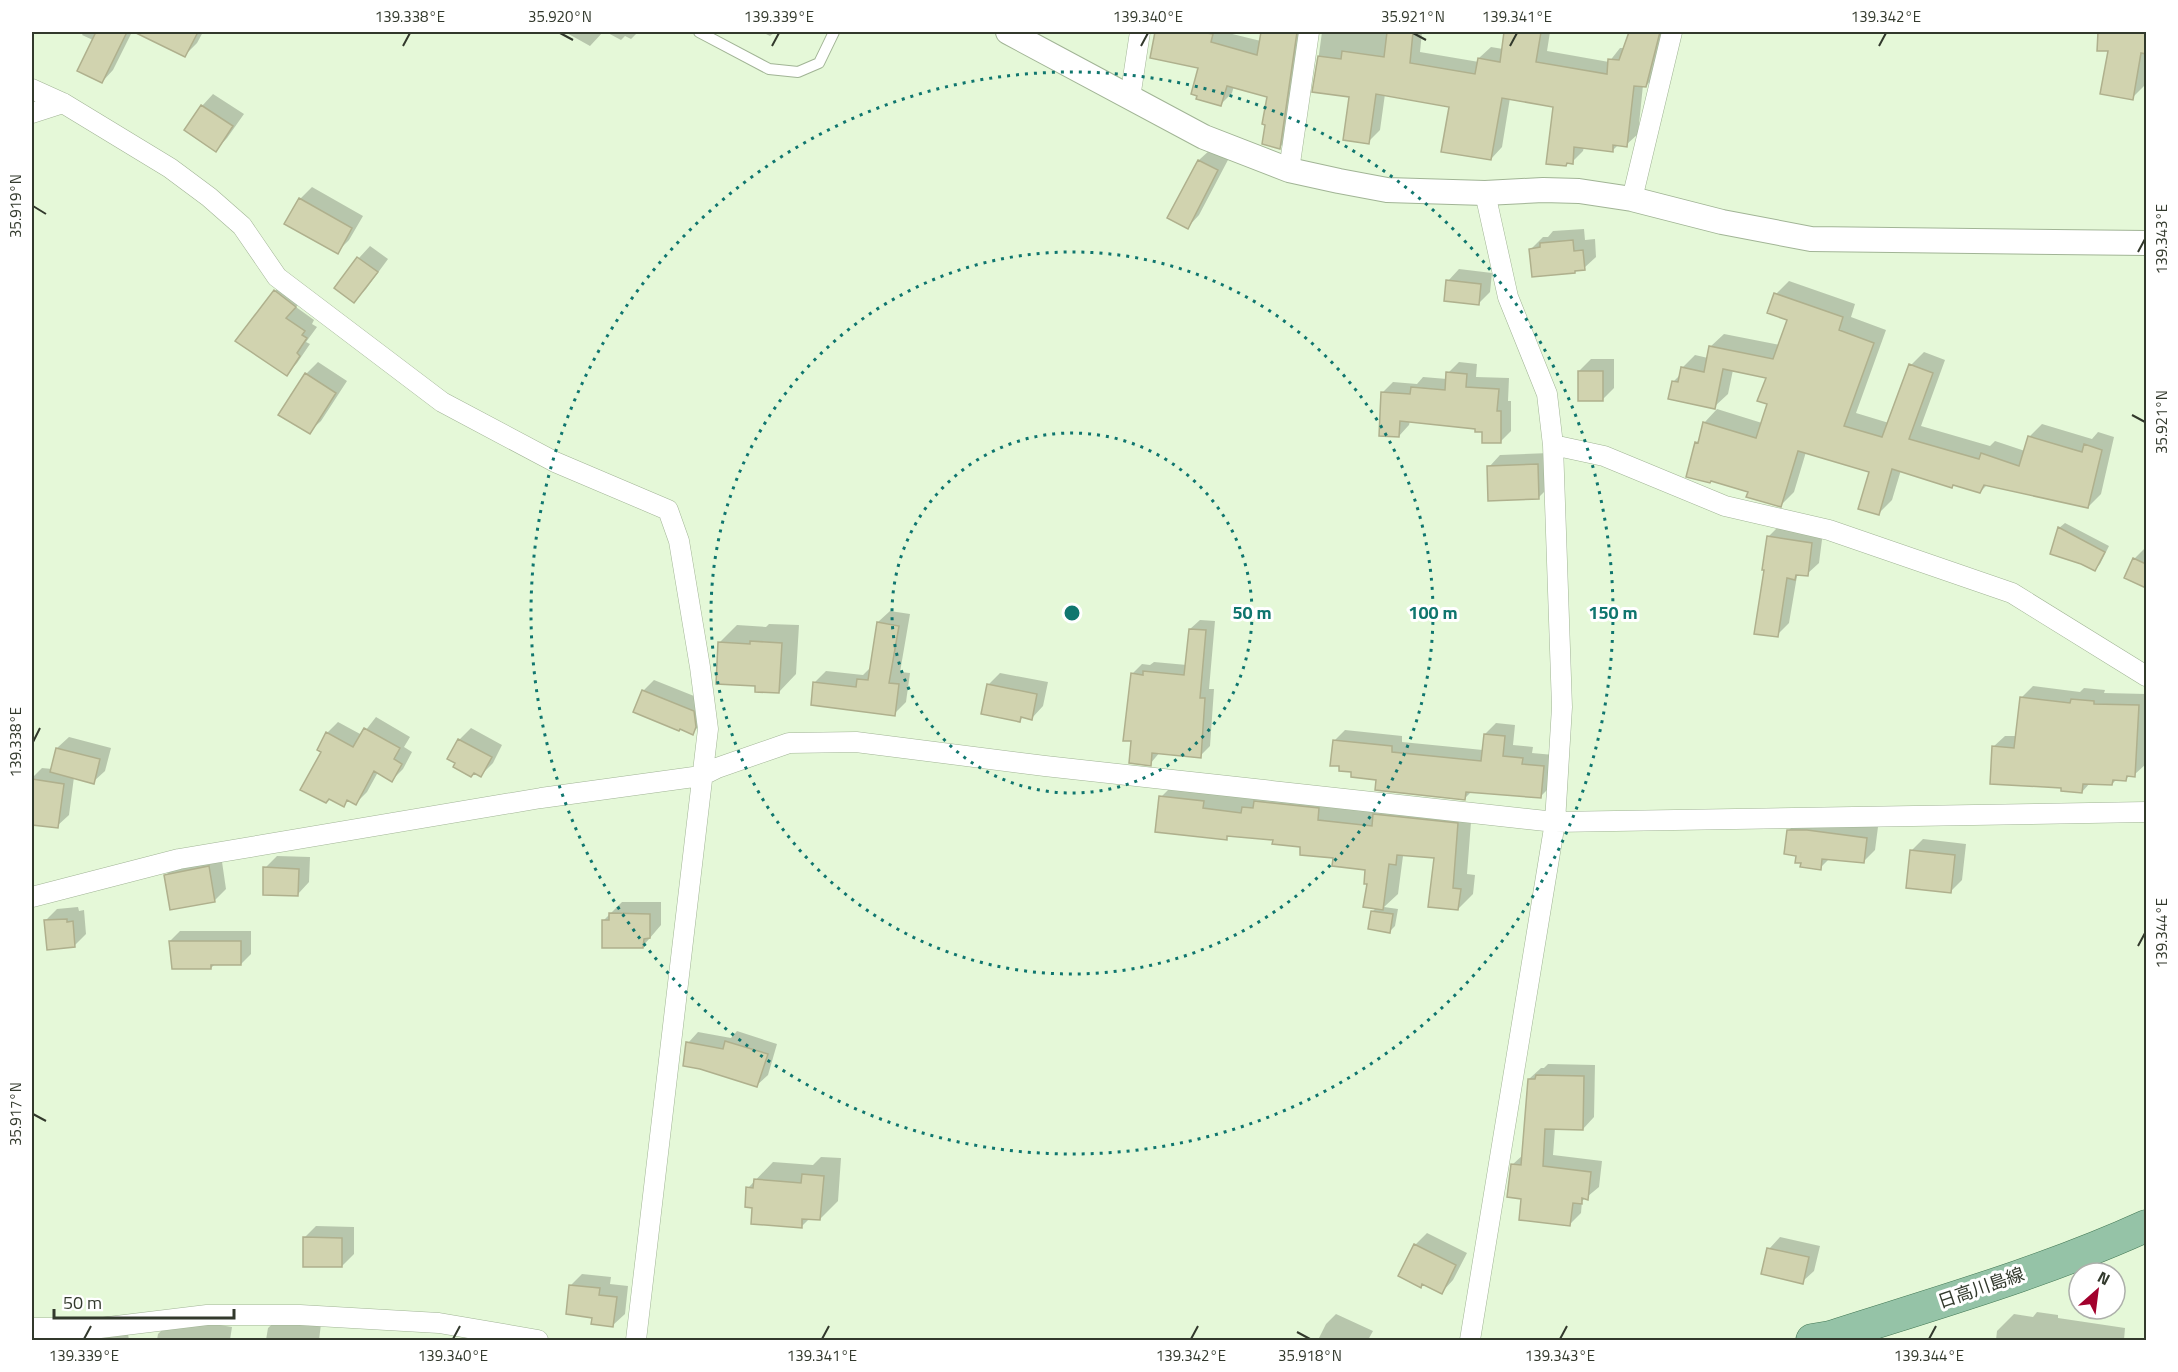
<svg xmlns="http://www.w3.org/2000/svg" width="2178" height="1372" viewBox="0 0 2178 1372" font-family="'Titillium Web','Noto Sans JP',sans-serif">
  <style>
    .shadow { fill: #0003 }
    .building { fill: #d1d3af; stroke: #afb08d; stroke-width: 1.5 }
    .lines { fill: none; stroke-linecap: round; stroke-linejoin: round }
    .service-casing { stroke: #a1b495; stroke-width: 12 }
    .minor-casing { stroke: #a1b495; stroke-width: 21 }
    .tertiary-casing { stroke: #a1b495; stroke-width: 26 }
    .primary-casing { stroke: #447956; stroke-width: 33 }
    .service { stroke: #fff; stroke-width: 10 }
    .minor { stroke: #fff; stroke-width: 20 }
    .tertiary { stroke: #fff; stroke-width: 24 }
    .primary { stroke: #95c3a7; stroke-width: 32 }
    .ticks { fill: none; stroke: #32392c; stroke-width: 2 }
    .ring { fill: none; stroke: #0f766e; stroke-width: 3; stroke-dasharray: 3 6 }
    .labels { text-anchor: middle; stroke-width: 6; stroke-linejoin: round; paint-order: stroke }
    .street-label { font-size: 18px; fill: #32392c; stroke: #fff }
    .centre { fill: #0f766e; stroke: #fff; stroke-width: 3 }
    .ring-label { font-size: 18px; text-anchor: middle; font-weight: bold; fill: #0f766e; stroke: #fff; stroke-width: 6; stroke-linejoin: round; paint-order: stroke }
    .neatline { fill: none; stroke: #32392c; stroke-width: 2 }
    .ticks-label { font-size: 15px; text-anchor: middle; fill: #32392c }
  </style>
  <rect width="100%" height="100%" fill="#e5f8d8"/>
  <path class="shadow" d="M84,32H132L113,70L102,82L93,40L82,35Z
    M137,32H203L197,43L185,55Z
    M565,32H603L590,46Z
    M606,32H638L631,39L625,36L621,40Z
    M762,32H775L770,36Z
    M1157,32H1224L1261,41L1262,32H1306L1291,136L1280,147L1269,96L1234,86L1232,93L1220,105L1200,66L1152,57Z
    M1322,32H1422L1420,52L1479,62V58L1491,47L1503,49L1505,32H1550L1547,51L1609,62L1620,48H1624L1630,32H1668L1657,74L1646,86L1643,85L1638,134L1626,145L1619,144L1612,151L1584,147L1583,151L1572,162H1568L1566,165L1554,106L1510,98L1502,147L1491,159L1451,105L1385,94L1380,130L1368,142L1351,96L1314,91Z
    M2100,32H2146V74L2144,86L2132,98L2110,50L2099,49Z
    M213,94L244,114L227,138L216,150L202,106Z
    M1211,149L1229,158L1199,215L1188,227L1169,218L1199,160Z
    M312,187L363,216L349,240L337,252L300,199Z
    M1584,229L1585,240L1595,239L1596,257L1584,268L1577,269L1575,272L1531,249L1543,237H1548L1553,231Z
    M370,246L388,259L366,289L354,301L336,288L359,258Z
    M1459,269L1492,273L1490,292L1478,304L1448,281Z
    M286,280L306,295L296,307L314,320L312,324L317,327L306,342L310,344L297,363L287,374L238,341L275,291Z
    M1789,281L1855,304L1851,317L1886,330L1856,413L1889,423L1911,365L1924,352L1945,360L1921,426L1990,446L1995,441L2025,451L2029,437L2042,424L2092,439L2098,432L2114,437L2101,494L2088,507L1988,484L1980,492L1901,470L1892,500L1879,513L1871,471L1806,452L1794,492L1781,505L1750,491L1696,443L1701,438L1704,423L1717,409L1762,423L1769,404L1768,377L1733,370L1728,394L1714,407L1673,382L1681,374L1682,368L1695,355L1708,358L1710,347L1724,334L1780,345L1789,319L1776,294Z
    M1591,359H1614V388L1603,399L1579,371Z
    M318,362L347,381L321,421L309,432L306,374Z
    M1459,362L1477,364L1476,377L1509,378L1508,401H1511V431L1500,442L1477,427L1410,421L1409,425L1399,436L1382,393L1393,382L1417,384L1423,377L1447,379L1448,373Z
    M1549,453L1550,486L1538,498L1489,467L1500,455Z
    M2065,523L2109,546L2100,564L2095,569L2059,528Z
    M1780,525L1823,532L1819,563L1807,574L1799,573L1797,576L1789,623L1777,635L1766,569L1768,537Z
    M2146,547V586L2126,577L2134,559Z
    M890,611L910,614L900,672L910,673L906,702L894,714L815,682L826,671L863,675L870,668L878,622Z
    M1200,620L1215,621L1209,689H1214L1210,746L1200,756L1160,752L1150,764L1132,740V674L1142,664L1150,665L1154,662L1187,665L1190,629Z
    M769,624L799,625L796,674L779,692L757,684L719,643L737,625L766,627Z
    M1000,673L1048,682L1043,706L1032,718L1024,716L1020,720L983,713L989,684Z
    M654,680L704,700L703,722L692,733L643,691Z
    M2033,686L2080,692L2084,688L2105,690L2104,693L2146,694V764L2134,775H2130L2126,779H2117L2112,784L2090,783L2082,792L2063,787L1993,747L2005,736H2017L2021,698Z
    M376,717L410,737L404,747L412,752L403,769L392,780L378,772L367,792L356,803L349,799L343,805L323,751L327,733L338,722L362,735Z
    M1496,723L1515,725L1513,745L1533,747L1532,753L1554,755L1551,786L1541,796L1472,791L1465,798L1378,778L1353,771L1334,741L1345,730L1402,736V742L1483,750L1485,734Z
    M471,728L502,745L493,763L481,775L449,759L459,740Z
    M69,737L111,748L105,771L93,782L74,777L69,815L57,826L32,823V776H34L42,768L52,769L57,748Z
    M1176,782L1472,809L1467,874L1475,875L1473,894L1458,909L1436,856L1405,854L1403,856L1398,894L1384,907L1398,909L1395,926L1390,931L1372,912L1376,908L1368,883L1367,868L1302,845L1274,839L1230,835L1226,838L1161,797Z
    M1800,819H1819L1878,827L1875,850L1864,861L1830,858L1820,868L1802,862L1788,831Z
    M1923,839L1966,844L1962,880L1950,892L1911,851Z
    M221,855L226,889L215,900L165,876L177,864Z
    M277,856L310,857L309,882L298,894L265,868Z
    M622,902H661V925L643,946L604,920Z
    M78,907L79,911L84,910L86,934L74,946L45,921L57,909Z
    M180,931H251V954L241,964H215L211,968L170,941Z
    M737,1031L777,1044L768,1075L757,1085L688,1043L698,1032L731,1038Z
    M1548,1064L1595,1065L1594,1117L1583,1129L1555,1128L1553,1155L1602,1161L1599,1187L1582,1201L1581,1213L1570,1224L1523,1197L1512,1165L1524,1154L1529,1079L1541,1068H1544Z
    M821,1157L841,1158L838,1201L820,1219L810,1218L801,1227L748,1188L773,1162L813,1165Z
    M316,1226L354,1227V1254L342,1266L304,1238Z
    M1427,1233L1467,1253L1453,1280L1442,1292L1423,1283L1420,1286L1415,1245Z
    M1780,1237L1820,1246L1814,1271L1802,1282L1769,1249Z
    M582,1274L611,1277L610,1284L628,1286L625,1314L613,1325L593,1316L571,1285Z
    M2037,1312L2058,1315V1318L2125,1328L2124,1340H1996L1997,1331L2014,1314L2033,1317Z
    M1336,1314L1373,1331L1368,1340H1318L1326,1324Z
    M280,1317L321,1324L319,1340H266L268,1328Z
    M190,1320L232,1327L230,1340H157L158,1334L169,1323Z
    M127,1328L129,1340H88L95,1334Z"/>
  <path class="building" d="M96,32H127L102,83L77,71Z
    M134,32H198L185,57Z
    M1155,32H1200L1213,34L1211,42L1257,55L1261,32H1297L1280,149L1262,144L1265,125L1262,124L1267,97L1227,86L1221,106L1196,99L1197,96L1191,94L1198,68L1150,58Z
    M1387,32H1413L1410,63L1475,74L1478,58L1500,62L1504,32H1541L1536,62L1607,74L1608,59L1619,60L1629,32H1660L1646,87L1634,86L1627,147L1613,145V152L1574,147L1573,164L1567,163L1566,166L1546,164L1553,107L1502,98L1491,160L1441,152L1449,107L1376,94L1369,144L1343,140L1349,97L1312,92L1318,56L1341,59L1342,51L1384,57Z
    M2098,32H2146V54L2141,53L2133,100L2100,94L2108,51H2097Z
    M201,105L233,126L216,152L184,130Z
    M1198,160L1218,170L1188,229L1167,218Z
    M299,198L352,228L338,254L284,224Z
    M1573,240L1574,251L1583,250L1585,270L1575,271V273L1532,277L1529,249L1540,247V243Z
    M357,257L378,272L354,303L334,288Z
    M1446,280L1481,284L1479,305L1444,301Z
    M274,290L296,307L286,318L305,331L302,335L307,338L297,353L300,356L287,376L235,341Z
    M1774,293L1843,317L1839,330L1874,343L1844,426L1882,437L1909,364L1933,373L1909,439L1979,459L1981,453L2019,466L2028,436L2082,452L2084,444L2102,450L2088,508L1984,485L1980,493L1953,485L1952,488L1892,469L1879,515L1858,509L1869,472L1798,451L1781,507L1746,497L1748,492L1711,481L1710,483L1686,477L1695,442L1698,443L1703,422L1756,438L1767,404L1757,401L1766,378L1723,369L1715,409L1668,399L1672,381L1678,382L1681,367L1704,372L1709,346L1773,359L1787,320L1767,313Z
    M1578,371H1603V401H1578Z
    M1446,372L1467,374L1466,387L1499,389L1497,411H1501V443H1482V432H1475V429L1400,421L1399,437L1379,436L1381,392L1410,394L1411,387L1445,390Z
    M305,373L336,393L310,434L278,415Z
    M1538,464L1539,499L1488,501L1487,466Z
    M2058,527L2105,552L2095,571L2081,564L2050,554Z
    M1767,536L1812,543L1808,576L1796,575L1795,580L1787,578L1778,637L1754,634L1764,570H1762Z
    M2133,558L2146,564V588L2124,578Z
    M877,622L899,626L889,683L899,684L895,716L811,705L813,682L856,687L857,679L868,680Z
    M1189,629L1206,630L1200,698H1205L1201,758L1152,753L1151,766L1129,763L1131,741H1123L1131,673L1143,675V671L1184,675Z
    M750,641L782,643L779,693L755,692V686L716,684L718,642L750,644Z
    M987,684L1037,694L1032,720L1021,717L1020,722L981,714Z
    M642,690L694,711L696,727L693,735L680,729L679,731L633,712Z
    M2020,697L2070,703L2071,699L2094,701V704L2139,705L2135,777L2127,776L2126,781L2113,780L2112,785L2083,784L2082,793L2061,791V788L1990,784L1992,746L2014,748Z
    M364,728L400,748L394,759L402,764L392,782L374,771L356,805L347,800L344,807L329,799L326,803L300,790L321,752L317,750L326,732L353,747Z
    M1484,734L1505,736L1503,756L1523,758L1522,764L1544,766L1541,798L1466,792L1465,800L1375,790L1376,780L1351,777V772L1339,771V766H1330L1333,740L1392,746V752L1481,761Z
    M458,739L492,757L481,777L474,773L471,777L453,767L455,763L447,759Z
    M56,748L100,759L94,784L50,772Z
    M32,779L64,784L58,828L32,825Z
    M1159,796L1204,801L1203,808L1241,813L1242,807L1253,808L1254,801L1319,808L1318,820L1372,826L1373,814L1458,823L1453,888L1461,889L1458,910L1428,907L1434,858L1397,855L1396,865L1389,864L1383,910L1363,907L1367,884H1364L1365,870L1332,866L1333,858L1300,855V847L1272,844L1273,840L1227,836V840L1155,832Z
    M1787,830H1807L1867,838L1864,863L1822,859L1821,870L1800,867L1801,863H1795L1796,856L1784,854Z
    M1910,850L1955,855L1951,893L1906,888Z
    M209,866L215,902L170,910L164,875Z
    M263,867L299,869L298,896L263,895Z
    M1371,911L1393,914L1390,933L1368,929Z
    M609,913L650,914V938L644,939L643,948H602V920H609Z
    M67,919V922L73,921L75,947L47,950L44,920Z
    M169,941H241V965H211V969H172Z
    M725,1041L768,1054L757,1087L700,1069L683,1066L686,1042L723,1049Z
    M1536,1075L1584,1076L1583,1130L1545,1129L1543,1166L1591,1172L1588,1200L1582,1198V1204L1573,1203L1570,1226L1519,1220L1521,1199L1507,1197L1511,1164L1521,1165L1528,1079H1535Z
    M802,1174L824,1176L820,1220L802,1219V1228L751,1224L752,1208L745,1207L746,1187L753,1188L754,1179L801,1183Z
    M303,1237L342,1238V1267H303Z
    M1414,1244L1456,1265L1442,1294L1422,1284L1421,1288L1398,1276Z
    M1767,1248L1809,1257L1803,1284L1761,1274Z
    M569,1285L600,1288L599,1295L617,1297L613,1327L591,1324L592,1318L566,1314Z"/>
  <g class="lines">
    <defs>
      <path id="service" d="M699,32L769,69L798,72L819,63L834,32"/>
      <path id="minor" d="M32,89L63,103L170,168L209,197L242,226L277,277L442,402L555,462L668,510L679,541L700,667L708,729L636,1340
        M1130,98L1140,32
        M32,113L63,103
        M1289,170L1309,32
        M1632,199L1672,32
        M1553,445L1604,456L1725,506L1829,530L2012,593L2146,676
        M32,897L179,859L541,798L701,776L717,768L789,743L856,742L1045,766L1555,822L2146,812
        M32,1328H100L207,1315H300L439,1323L538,1340
        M1470,1340L1555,822L1562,707L1553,445L1547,394L1508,297L1485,193"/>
      <path id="tertiary" d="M1008,32L1204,137L1289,170L1339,181L1387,190L1485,193L1543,190L1579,191L1632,199L1722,222L1811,239L2146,243"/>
      <path id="primary" d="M1812,1340L1830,1337C1936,1303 2045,1272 2146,1226"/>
    </defs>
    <use href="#service" class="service-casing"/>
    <use href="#minor" class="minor-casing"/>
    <use href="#tertiary" class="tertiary-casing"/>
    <use href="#primary" class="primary-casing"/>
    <use href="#service" class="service"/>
    <use href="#minor" class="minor"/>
    <use href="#tertiary" class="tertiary"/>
    <use href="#primary" class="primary"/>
  </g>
  <path class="ticks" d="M560,33L573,40M1413,33L1426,40M403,46L410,33M772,46L779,33M1141,46L1148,33M1510,46L1517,33M1879,46L1886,33M33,206L46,214M2138,252L2145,239M2132,415L2145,422M33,742L40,728M2138,946L2145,933M33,1114L46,1121M1297,1332L1310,1339M84,1339L91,1326M453,1339L460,1326M822,1339L829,1326M1191,1339L1198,1326M1560,1339L1567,1326M1929,1339L1936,1326"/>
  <g class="ring">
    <circle cx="1072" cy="613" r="180"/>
    <circle cx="1072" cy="613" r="361"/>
    <circle cx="1072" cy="613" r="541"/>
  </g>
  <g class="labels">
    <g class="street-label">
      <text transform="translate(1981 1288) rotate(-19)" y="6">日高川島線</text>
    </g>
  </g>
  <circle cx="1072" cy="613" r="9" class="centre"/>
  <g class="ring-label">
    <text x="1252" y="619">50 m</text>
    <text x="1433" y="619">100 m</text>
    <text x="1613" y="619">150 m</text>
  </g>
  <rect width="2178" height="1372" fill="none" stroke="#ffffff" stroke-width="66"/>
  <g transform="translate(2097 1291) rotate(28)"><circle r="28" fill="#ffffff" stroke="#adb0ab" stroke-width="1.5"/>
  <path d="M0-4.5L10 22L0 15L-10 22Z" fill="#a2012d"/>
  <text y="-9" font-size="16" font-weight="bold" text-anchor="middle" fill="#32392c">N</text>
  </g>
  <path d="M54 1309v9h180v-9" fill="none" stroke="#32392c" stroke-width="3"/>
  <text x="63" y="1309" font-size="18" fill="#32392c" stroke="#ffffff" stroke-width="4.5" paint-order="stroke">50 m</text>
  <rect x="33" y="33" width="2112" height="1306" class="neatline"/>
  <g class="ticks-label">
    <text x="410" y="22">139.338°E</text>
    <text x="560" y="22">35.920°N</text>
    <text x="779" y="22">139.339°E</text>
    <text x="1148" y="22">139.340°E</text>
    <text x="1413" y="22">35.921°N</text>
    <text x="1517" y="22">139.341°E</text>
    <text x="1886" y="22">139.342°E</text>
    <text transform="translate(16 206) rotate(-90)" y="5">35.919°N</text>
    <text transform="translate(2162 239) rotate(-90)" y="5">139.343°E</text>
    <text transform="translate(2162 422) rotate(-90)" y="5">35.921°N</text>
    <text transform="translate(16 742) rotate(-90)" y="5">139.338°E</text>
    <text transform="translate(2162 933) rotate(-90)" y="5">139.344°E</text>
    <text transform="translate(16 1114) rotate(-90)" y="5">35.917°N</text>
    <text x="84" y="1361">139.339°E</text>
    <text x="453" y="1361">139.340°E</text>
    <text x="822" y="1361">139.341°E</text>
    <text x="1191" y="1361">139.342°E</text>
    <text x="1310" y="1361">35.918°N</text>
    <text x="1560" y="1361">139.343°E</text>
    <text x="1929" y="1361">139.344°E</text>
  </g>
</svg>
